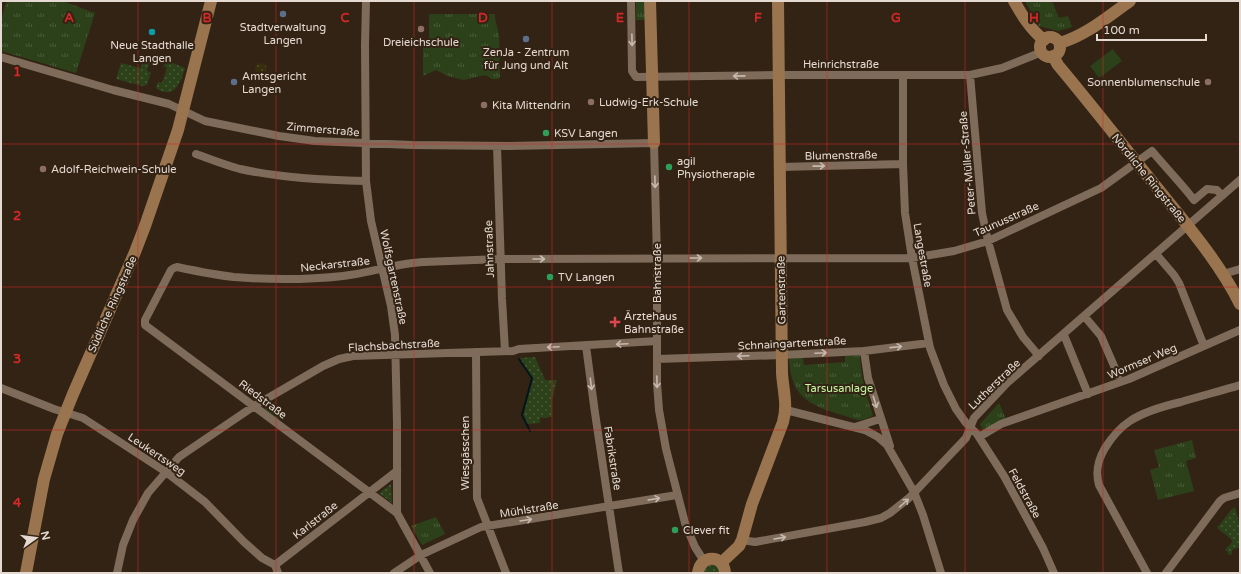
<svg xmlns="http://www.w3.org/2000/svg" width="1241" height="574" viewBox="0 0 1241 574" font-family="'Varela Round',sans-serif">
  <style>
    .grass { fill: url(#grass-dots) }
    .sand { fill: url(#sand-dots) }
    .park { fill: url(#park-tufts) }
    .pitch { fill: #2c411a }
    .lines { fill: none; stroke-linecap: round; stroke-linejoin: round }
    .stream { stroke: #00151c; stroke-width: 2 }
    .street { stroke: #7e6b5a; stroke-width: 8 }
    .secondary { stroke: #99744f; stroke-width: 12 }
    .oneway { stroke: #c6b9ad }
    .grid { fill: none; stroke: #d62828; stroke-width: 1; stroke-opacity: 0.55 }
    .service-dot { fill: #5c6f8a; stroke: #332314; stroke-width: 1.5 }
    .education-dot { fill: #8d6e63; stroke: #332314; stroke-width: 1.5 }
    .culture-dot { fill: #0f9aa8; stroke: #332314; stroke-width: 1.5 }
    .leisure-dot { fill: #2e9e5b; stroke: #332314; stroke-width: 1.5 }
    .health-dot { fill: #e0444e; stroke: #332314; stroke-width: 1.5 }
    .labels { text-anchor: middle; stroke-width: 4; stroke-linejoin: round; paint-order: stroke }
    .poi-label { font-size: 11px; fill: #e5dad1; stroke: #332314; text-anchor: start }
    .street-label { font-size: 11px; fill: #e5dad1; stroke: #332314 }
    .park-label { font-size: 11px; fill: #c6f6a1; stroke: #332314 }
    .grid-label { font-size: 13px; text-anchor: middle; font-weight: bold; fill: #d62828; stroke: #332314; stroke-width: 4; stroke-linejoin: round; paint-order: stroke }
  </style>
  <defs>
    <pattern id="grass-dots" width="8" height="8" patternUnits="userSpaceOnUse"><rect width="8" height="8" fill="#2c411a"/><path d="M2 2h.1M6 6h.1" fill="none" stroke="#4a5c3a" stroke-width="1.8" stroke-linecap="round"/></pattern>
    <pattern id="sand-dots" width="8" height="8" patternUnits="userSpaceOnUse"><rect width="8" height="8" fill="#362e0d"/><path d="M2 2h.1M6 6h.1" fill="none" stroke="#534c2f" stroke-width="1.8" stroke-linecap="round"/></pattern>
    <pattern id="park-tufts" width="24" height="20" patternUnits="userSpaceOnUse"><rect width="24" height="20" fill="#2c411a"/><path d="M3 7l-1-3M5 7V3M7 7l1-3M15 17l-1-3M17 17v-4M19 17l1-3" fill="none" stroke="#4a5c3a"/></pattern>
  </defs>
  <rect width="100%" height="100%" fill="#332314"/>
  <path class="grass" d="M145,56L151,58L147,71L151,72L147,85L142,86L116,79L121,63L140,68Z
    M168,61L185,68C181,82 174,101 156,88L158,82L162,83L167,68L163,66Z
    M535,357L545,380H557L552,400V417L540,418V423L527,424L523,415L533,379L519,358Z
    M391,484L392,503L379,493Z
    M1235,507L1240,527V547L1232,550V554L1228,555V552L1225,550L1232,542L1231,539L1217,528L1231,510Z
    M709,564L717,565L720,573H705V568Z"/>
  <path class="sand" d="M255 69a6 6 0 1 1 12 0a6 6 0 1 1-12 0Z"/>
  <path class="park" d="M7,1H62L95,13L76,73L1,51V19Z
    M636,1H645V20H636Z
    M1025,1H1052L1059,18L1068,16L1072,27L1058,31L1039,26Z
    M429,14H494L499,35L500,76L499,79H492L485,75L464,80L448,76L436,70L423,76V45L429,44Z
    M860,355C860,376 867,396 873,416C869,417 863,420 859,420C852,419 844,415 838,414C806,404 791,394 789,359L803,357L804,365L845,362V356Z
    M275,402L278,408L279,424L262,410Z
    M999,403L1006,419L984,432L980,424Z
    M1192,440L1196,458L1186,461L1194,491L1158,500L1150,470L1159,467L1154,450Z
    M436,517L445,534L422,545L411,526Z"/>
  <path class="pitch" d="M1113,49L1122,61L1099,78L1090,66Z"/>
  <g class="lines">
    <path class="stream" d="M519,359L532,378L522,415L530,431"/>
    <path class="street" d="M366,1L365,45L366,181L371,221L391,306L395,335L397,423V513L430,573
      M631,1L632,71L636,77L778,75H970L1002,68L1042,52
      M1,57L113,90L169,104L205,121L279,136L315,141L412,145L509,146L654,143L657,258V383L659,410L666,449L685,523L695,547L704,561
      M903,75V164L905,213L912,258L930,348L944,385L956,409L966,423L977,434L1004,476L1043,548L1054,573
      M970,75L982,213L988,241L1007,310L1023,337L1039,356
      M497,146L502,299L505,351
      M196,154C210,159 225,165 240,169C281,178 324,180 366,181
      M780,167L903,164
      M1156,254L1174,275L1179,283L1204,346
      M1223,274L1240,269
      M1085,317L1101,336L1118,375
      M1064,335L1088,394
      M586,346L595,413L619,573
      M864,351L868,378L890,446
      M476,352L477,498L506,573
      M657,359L782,355L864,351L929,343
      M1,388L54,409L83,418L166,472L205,502L244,542L262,558L275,565L278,573
      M786,410L865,430L878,437L887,445L914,492L923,515L941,573
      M855,427L880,419
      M979,437L1001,424L1129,379L1240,330
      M397,513L145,325V320L171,270L174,268L177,267C196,271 215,275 234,277C271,280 307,280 343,276C371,273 397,263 424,262L500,259L912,258L954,251L988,241L1101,188L1152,151C1166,168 1181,183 1194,200L1207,189L1217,190L1222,196
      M742,540L755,542L865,522L881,518L890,513L909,498L966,438L974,418L1007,383L1240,180
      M275,565L397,471
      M117,573L123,545L133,520L148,493L179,457L254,406L323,366L339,359L353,356L513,351L519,349L657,341
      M394,573L421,555L481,527L677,495
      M1147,573L1099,485C1095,471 1098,460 1105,448C1112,437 1119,428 1130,421C1145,411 1164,406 1181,402C1201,396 1220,391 1240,385
      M1166,573L1220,501L1224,498L1240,493"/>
    <path class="secondary" d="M650,1L654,143
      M1014,1C1022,15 1030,29 1044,40
      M1040 47a10 10 0 1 1 20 0a10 10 0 1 1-20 0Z
      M1060,43C1087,35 1107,17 1130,1
      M1053,56L1058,65C1094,108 1128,152 1163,195C1191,230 1220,264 1240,304
      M721,563L739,546L742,540L752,504L783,422C788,405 783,390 782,373L778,1
      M26,573L44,479L57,434L73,394L135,252L145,226L178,130L211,1
      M698,573C700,554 724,554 725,573"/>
  </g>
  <defs><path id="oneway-shaft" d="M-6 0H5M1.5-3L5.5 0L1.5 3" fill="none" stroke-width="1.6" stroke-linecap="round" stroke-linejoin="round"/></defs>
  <g class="oneway">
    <use href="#oneway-shaft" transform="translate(632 40) rotate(89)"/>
    <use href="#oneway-shaft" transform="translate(739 76) rotate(179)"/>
    <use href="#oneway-shaft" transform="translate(819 166) rotate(-1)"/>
    <use href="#oneway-shaft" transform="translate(655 182) rotate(89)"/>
    <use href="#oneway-shaft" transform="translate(696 258)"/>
    <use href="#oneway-shaft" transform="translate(539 259)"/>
    <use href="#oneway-shaft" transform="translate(622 344) rotate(177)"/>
    <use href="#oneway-shaft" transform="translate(553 347) rotate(177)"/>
    <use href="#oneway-shaft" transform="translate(896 347) rotate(-6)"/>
    <use href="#oneway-shaft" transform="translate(821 353) rotate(-3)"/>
    <use href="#oneway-shaft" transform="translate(743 356) rotate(178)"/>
    <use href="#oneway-shaft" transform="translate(657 382) rotate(89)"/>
    <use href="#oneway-shaft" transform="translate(591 384) rotate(83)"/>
    <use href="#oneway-shaft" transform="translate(875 402) rotate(73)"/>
    <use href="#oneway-shaft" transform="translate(654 499) rotate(-9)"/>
    <use href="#oneway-shaft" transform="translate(904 503) rotate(-42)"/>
    <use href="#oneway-shaft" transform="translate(526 520) rotate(-9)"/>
    <use href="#oneway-shaft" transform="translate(780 538) rotate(-10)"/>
  </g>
  <path class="grid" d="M138,1V573M276,1V573M414,1V573M552,1V573M689,1V573M827,1V573M965,1V573M1103,1V573M1,144H1240M1,287H1240M1,430H1240"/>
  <g class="service-dot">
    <circle cx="283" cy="14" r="4"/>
    <circle cx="526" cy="39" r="4"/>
    <circle cx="234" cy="82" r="4"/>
  </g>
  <g class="education-dot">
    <circle cx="421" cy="29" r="4"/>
    <circle cx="1208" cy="82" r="4"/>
    <circle cx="591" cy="102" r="4"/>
    <circle cx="484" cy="105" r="4"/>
    <circle cx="43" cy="169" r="4"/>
  </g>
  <circle class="culture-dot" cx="152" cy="32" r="4"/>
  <g class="leisure-dot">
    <circle cx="546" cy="133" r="4"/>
    <circle cx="669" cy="167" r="4"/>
    <circle cx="550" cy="277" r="4"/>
    <circle cx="675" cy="530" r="4"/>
  </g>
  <path class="health-dot" d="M613 316h4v4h4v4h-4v4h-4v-4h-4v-4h4z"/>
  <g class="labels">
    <g class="poi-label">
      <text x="283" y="31" text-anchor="middle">Stadtverwaltung<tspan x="283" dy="13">Langen</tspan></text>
      <text x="421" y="46" text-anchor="middle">Dreieichschule</text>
      <text x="152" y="49" text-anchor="middle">Neue Stadthalle<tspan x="152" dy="13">Langen</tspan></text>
      <text x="526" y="56" text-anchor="middle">ZenJa - Zentrum<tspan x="526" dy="13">für Jung und Alt</tspan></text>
      <text x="242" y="80">Amtsgericht<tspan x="242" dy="13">Langen</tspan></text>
      <text x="1200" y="86" text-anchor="end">Sonnenblumenschule</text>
      <text x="599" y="106">Ludwig-Erk-Schule</text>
      <text x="492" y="109">Kita Mittendrin</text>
      <text x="554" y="137">KSV Langen</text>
      <text x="677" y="165">agil<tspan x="677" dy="13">Physiotherapie</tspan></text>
      <text x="51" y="173">Adolf-Reichwein-Schule</text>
      <text x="558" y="281">TV Langen</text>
      <text x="624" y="320">Ärztehaus<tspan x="624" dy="13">Bahnstraße</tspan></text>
      <text x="683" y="534">Clever fit</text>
    </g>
    <g class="street-label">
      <text x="841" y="68">Heinrichstraße</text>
      <text transform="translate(323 129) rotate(5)" y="4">Zimmerstraße</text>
      <text transform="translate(841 155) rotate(-1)" y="4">Blumenstraße</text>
      <text transform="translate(967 163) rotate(-95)" y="4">Peter-Müller-Straße</text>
      <text transform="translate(1149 178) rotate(51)" y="4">Nördliche Ringstraße</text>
      <text transform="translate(1006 219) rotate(-24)" y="4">Taunusstraße</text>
      <text transform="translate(489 249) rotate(-92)" y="4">Jahnstraße</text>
      <text transform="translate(923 255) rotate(80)" y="4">Langestraße</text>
      <text transform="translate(335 264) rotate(-6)" y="4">Neckarstraße</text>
      <text transform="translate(657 273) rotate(-90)" y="4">Bahnstraße</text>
      <text transform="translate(394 277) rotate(78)" y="4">Wolfsgartenstraße</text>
      <text transform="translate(781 290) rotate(-91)" y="4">Gartenstraße</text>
      <text transform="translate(112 304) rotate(-66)" y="4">Südliche Ringstraße</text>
      <text transform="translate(792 343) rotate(-3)" y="4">Schnaingartenstraße</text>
      <text transform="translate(394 345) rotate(-3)" y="4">Flachsbachstraße</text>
      <text transform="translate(1142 361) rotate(-23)" y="4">Wormser Weg</text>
      <text transform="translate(994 384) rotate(-44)" y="4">Lutherstraße</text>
      <text transform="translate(263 399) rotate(37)" y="4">Riedstraße</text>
      <text transform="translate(465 453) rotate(-90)" y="4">Wiesgässchen</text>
      <text transform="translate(157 454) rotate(34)" y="4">Leukertsweg</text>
      <text transform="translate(613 458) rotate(81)" y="4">Fabrikstraße</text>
      <text transform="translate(1025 493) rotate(61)" y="4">Feldstraße</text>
      <text transform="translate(529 509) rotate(-9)" y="4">Mühlstraße</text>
      <text transform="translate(315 520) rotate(-38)" y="4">Karlstraße</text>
    </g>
    <g class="park-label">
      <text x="839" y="392">Tarsusanlage</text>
    </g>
  </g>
  <g class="grid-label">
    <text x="69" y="22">A</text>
    <text x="207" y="22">B</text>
    <text x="345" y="22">C</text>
    <text x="483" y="22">D</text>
    <text x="620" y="22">E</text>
    <text x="758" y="22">F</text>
    <text x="896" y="22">G</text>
    <text x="1034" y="22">H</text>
    <text x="17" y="76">1</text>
    <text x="17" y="220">2</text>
    <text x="17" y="363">3</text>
    <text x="17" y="507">4</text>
  </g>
  <rect width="1241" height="574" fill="none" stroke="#e5dad1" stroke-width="4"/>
  <g transform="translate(36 538) rotate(76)" stroke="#332314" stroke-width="3" paint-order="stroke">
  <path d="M0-3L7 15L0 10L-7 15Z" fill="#e5dad1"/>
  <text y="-6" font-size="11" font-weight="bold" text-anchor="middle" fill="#e5dad1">N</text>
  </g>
  <path d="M1097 34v6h109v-6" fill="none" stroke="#e5dad1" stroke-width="2"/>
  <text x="1103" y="34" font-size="12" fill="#e5dad1" stroke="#332314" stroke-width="3" paint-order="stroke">100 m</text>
</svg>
